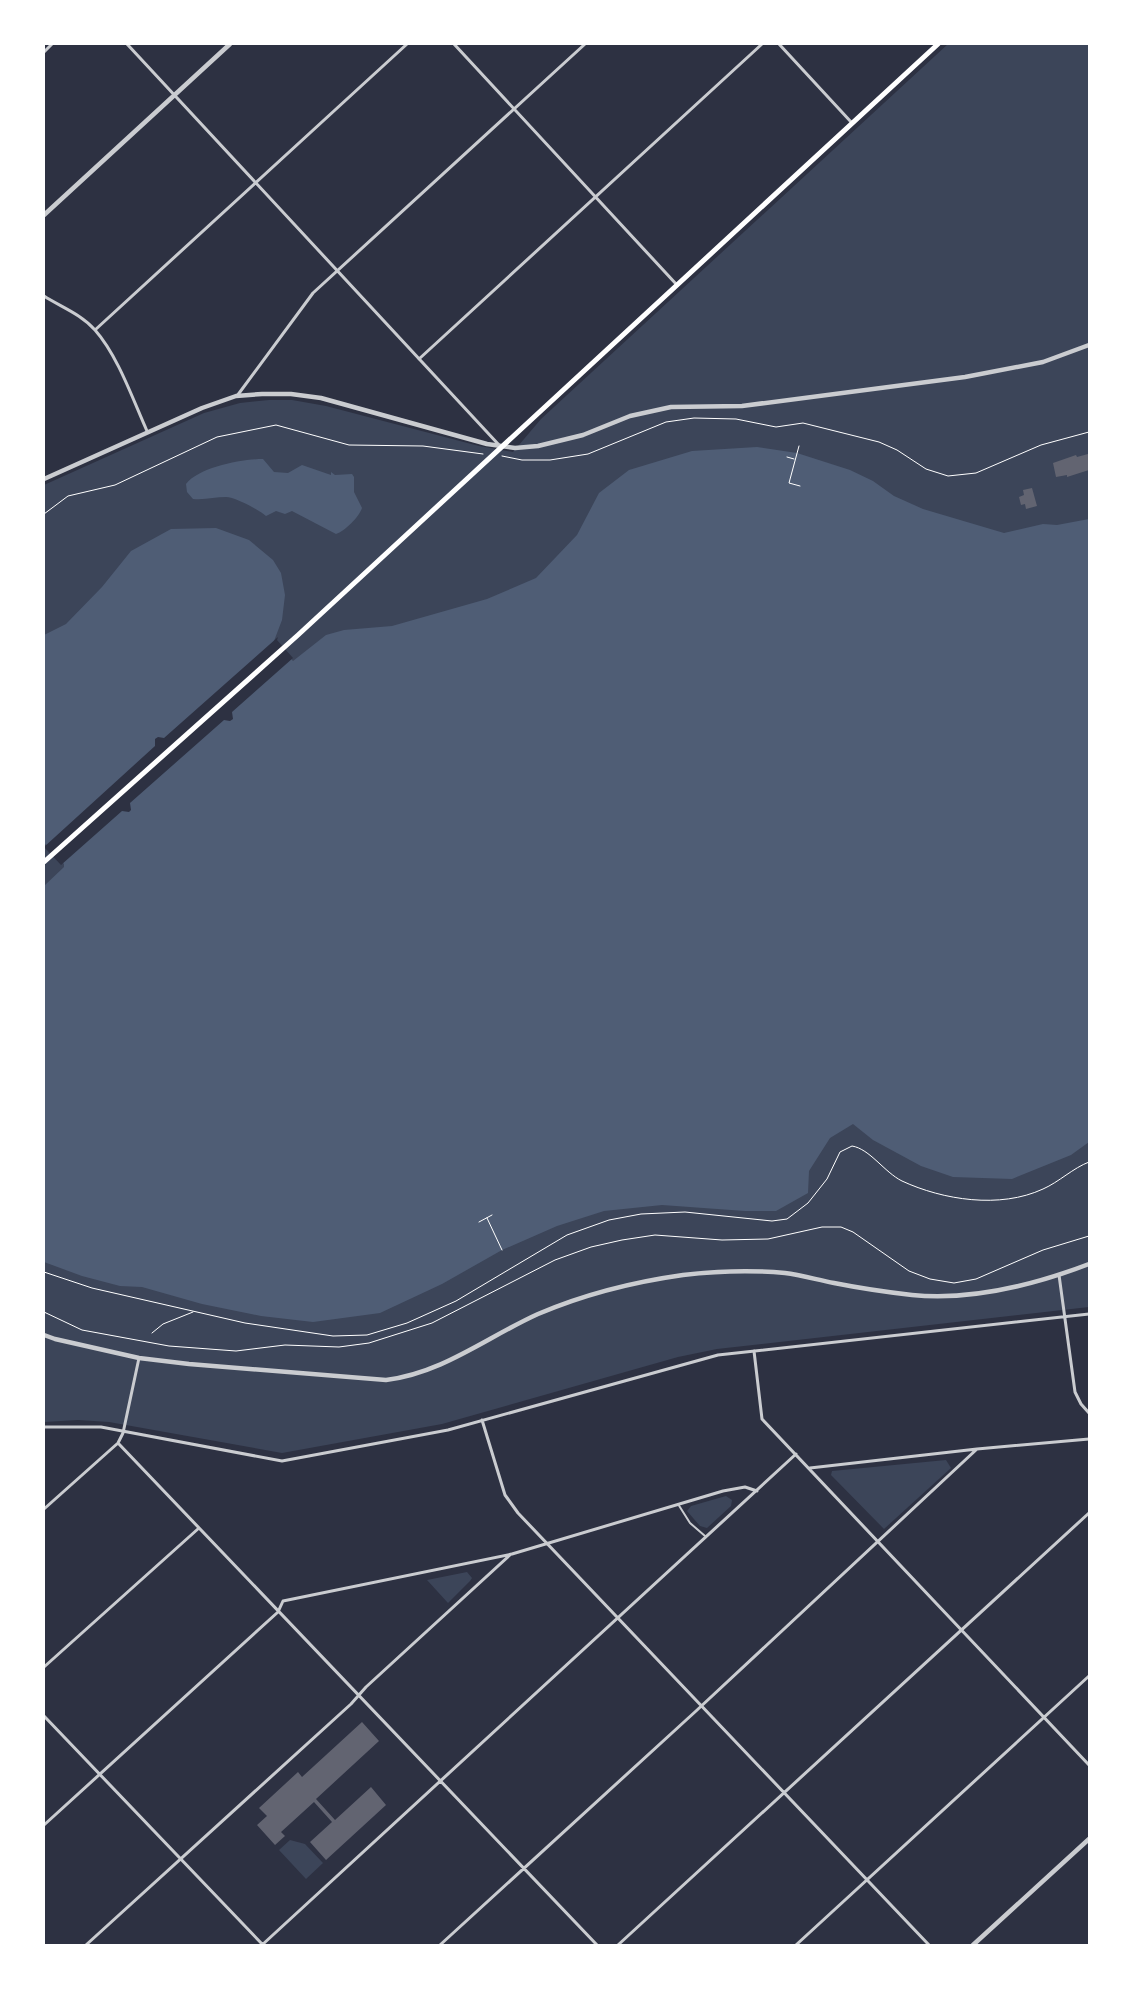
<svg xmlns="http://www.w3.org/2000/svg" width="1133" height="1989" viewBox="0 0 1133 1989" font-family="Arial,sans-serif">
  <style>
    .green { fill: #3c4559 }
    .water { fill: #4f5d75 }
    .pier { fill: #2d3142 }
    .building { fill: #626471 }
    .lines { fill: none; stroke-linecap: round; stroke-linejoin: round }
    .path { stroke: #fff; stroke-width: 1 }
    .service { stroke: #caccd0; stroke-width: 2 }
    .minor { stroke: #caccd0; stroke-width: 3 }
    .tertiary { stroke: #caccd0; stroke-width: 4.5 }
    .secondary { stroke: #fff; stroke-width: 5 }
  </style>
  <rect width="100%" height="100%" fill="#2d3142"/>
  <path class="green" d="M948,44H1089V1307L717,1349L678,1357L442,1424L282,1453L109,1422L78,1420L44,1422V485L204,413L240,403L269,400H292L326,406L479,446L513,452L541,419Z
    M946,1460L951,1468L884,1529L831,1475L832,1471Z
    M726,1496L732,1500L731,1506L707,1528L700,1526L687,1511L691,1506Z
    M467,1572L472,1578L470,1581L448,1603L427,1580Z
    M290,1840L305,1844L323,1863L306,1879L279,1850Z"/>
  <path class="water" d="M757,447L797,453L850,470L873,481L894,496L923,509L1004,533L1043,524L1057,525L1089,519V1142L1071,1155L1012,1179L953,1177L921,1166L873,1140L853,1124L830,1138L809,1171L808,1193L776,1211H745L662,1205L604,1211L557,1226L502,1250L442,1284L380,1313L313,1322L261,1316L202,1304L142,1287L120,1286L82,1276L44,1262V886L64,867V864L47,845L44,844V635L66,624L102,587L131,551L171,529L216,528L249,540L273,560L281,573L285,595L282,620L274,641L293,661L326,635L344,630L392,626L487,599L536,578L577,535L599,493L629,470L692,451Z
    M263,459L274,472L288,473L302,465L331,475V472L335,475L352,474L354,477V492L362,508C359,517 345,531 336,534L292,511L285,514L276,511L266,516C259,510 235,497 226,497C215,497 206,500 193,499L187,492L186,484C199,467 242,459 263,459Z"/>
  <path class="pier" d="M278,637L277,640L293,658L232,712L233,719L230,721L224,720L130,803L131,810L129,812L122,811L61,865L44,847L155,746V739L158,737L164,738Z"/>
  <path class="building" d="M1088,454L1089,470L1067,477V475L1056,477L1053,463L1076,455L1077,457Z
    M1032,488L1037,506L1026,509L1025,504L1021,505L1019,497L1024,495L1023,490Z
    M362,1722L379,1741L316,1799L335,1820L371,1787L386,1805L326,1860L310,1842L332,1822L314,1802L281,1832L285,1836L275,1845L257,1825L267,1816L259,1808L298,1772L302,1777Z"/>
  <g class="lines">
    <path class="path" d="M799,446L789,483L800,486
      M502,456L522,460H550L588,454L666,422L694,418L736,419L776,427L803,423L879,442L897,450L926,469L948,476L976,473L1041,445L1089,432
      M787,457L794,459
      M44,514L68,496L115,485L217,437L276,425L349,445L423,446L483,454
      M487,1218L502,1250
      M479,1222L492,1215
      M44,1272L92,1288L245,1323L333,1336L367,1335L407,1323L456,1301L567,1235L609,1220L641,1214L685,1212L772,1221L787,1219L808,1203L827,1179L840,1152L852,1146C870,1149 884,1172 902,1181C943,1200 1000,1209 1043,1189C1059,1182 1073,1168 1089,1162
      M44,1312L82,1330L169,1346L236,1351L285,1345L339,1347L369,1343L432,1323L555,1260L591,1247L622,1240L655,1235L722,1240L768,1239L822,1227H841L853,1232L909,1271L930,1279L954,1283L976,1279L1043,1250L1089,1236
      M152,1333L163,1324L193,1312"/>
    <path class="service" d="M678,1504L690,1523L705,1536"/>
    <path class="minor" d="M127,44L499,445
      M454,44L677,285
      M779,44L852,123
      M44,52L52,44
      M44,296C61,307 81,314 95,330C118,356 133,400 147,431
      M95,330L407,44
      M419,359L762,44
      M237,396L313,293L585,44
      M1059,1275L1075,1392L1081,1404L1089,1413
      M754,1351L762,1419L1089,1765
      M482,1420L505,1495L518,1513L929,1945
      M44,1427H101L282,1461L448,1430L718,1355L1089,1314
      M118,1443L597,1945
      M810,1468L977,1449L1089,1439
      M44,1509L118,1443L123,1433L139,1358
      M44,1667L199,1528
      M44,1716L263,1945
      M44,1825L278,1612L283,1601L512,1554L723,1491L745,1487L757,1491
      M86,1945L351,1704L366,1687L511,1554
      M262,1945L796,1454
      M440,1945L696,1711L977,1449
      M618,1945L1089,1513
      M796,1945L1089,1676"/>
    <path class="tertiary" d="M44,215L230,44
      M44,479L202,408L236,396L262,394H291L321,398L487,444L515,448L538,446L583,435L630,416L671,407L742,406L965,377L1043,362L1089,345
      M44,1335L55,1339L139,1358L189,1364L386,1380C443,1373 487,1337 538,1314C585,1294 633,1282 683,1275C717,1271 752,1270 785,1273C801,1275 818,1280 834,1283C859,1288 886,1292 912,1295C972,1301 1034,1285 1089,1264
      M973,1945L1089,1839"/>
    <path class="secondary" d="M44,862L298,635L938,44"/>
  </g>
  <rect width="1133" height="1989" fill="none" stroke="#ffffff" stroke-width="90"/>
</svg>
